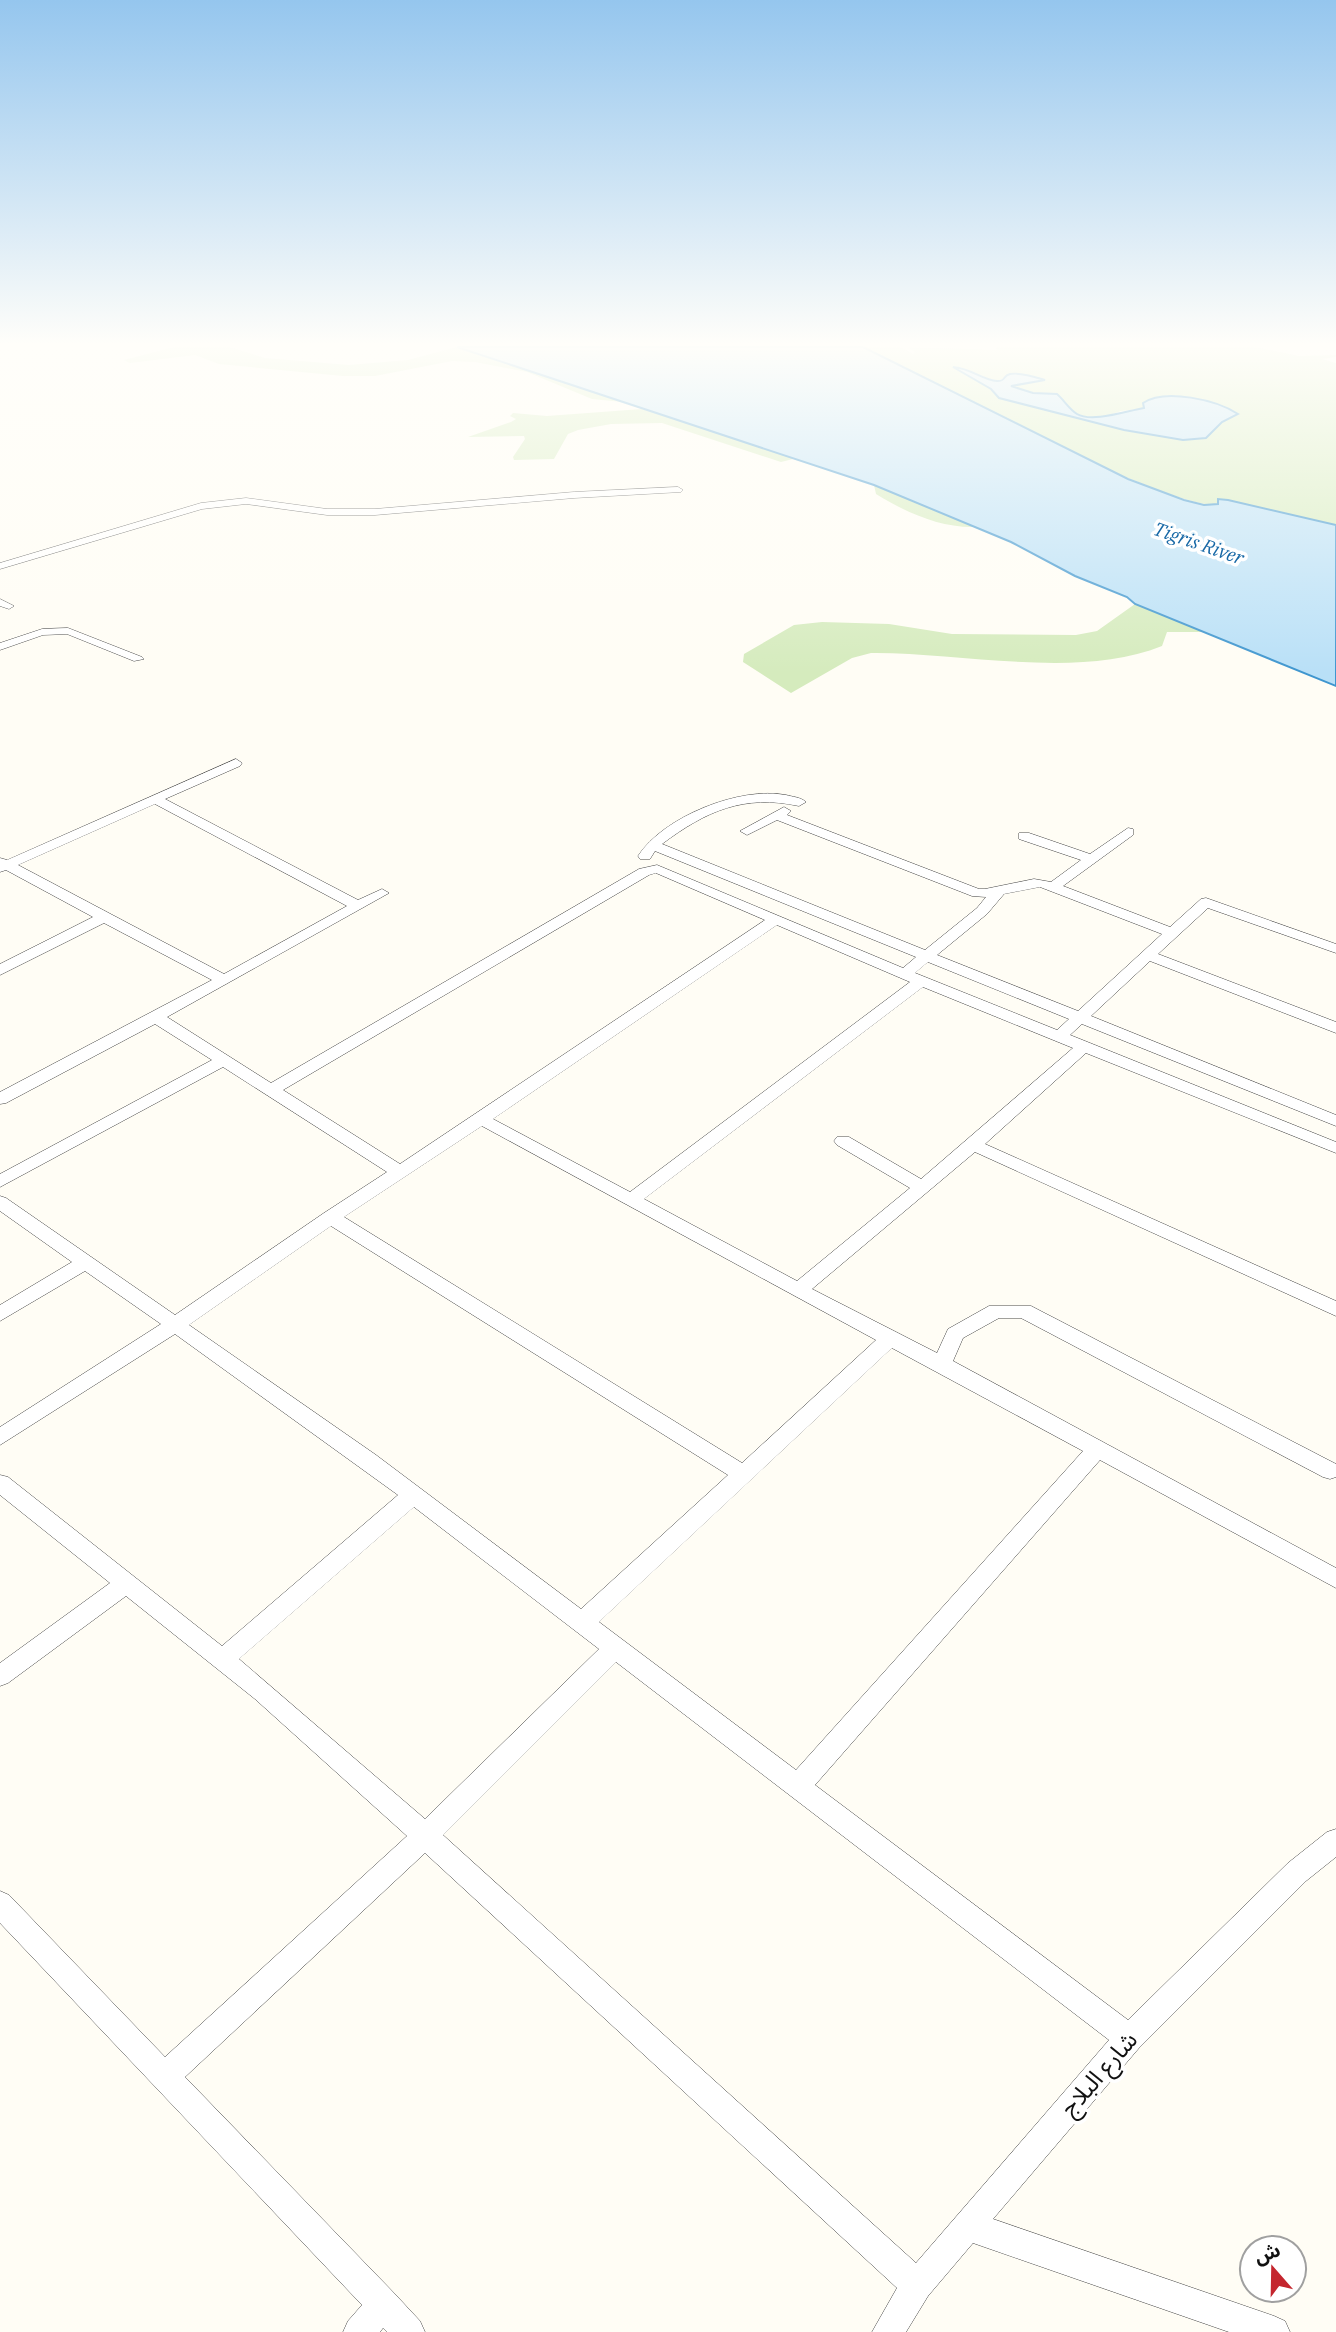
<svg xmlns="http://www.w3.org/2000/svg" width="1336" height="2332" viewBox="0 0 1336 2332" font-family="'IBM Plex Serif','Noto Sans Arabic',serif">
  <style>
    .green { fill: #d5ebbd; fill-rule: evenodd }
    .water { fill: #b9e0f7; stroke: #3f96cf; stroke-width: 2 }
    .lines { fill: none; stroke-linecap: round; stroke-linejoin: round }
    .street-casing { stroke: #444; stroke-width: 1 }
    .street { fill: #fff; fill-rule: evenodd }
    .labels { text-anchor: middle; stroke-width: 7; stroke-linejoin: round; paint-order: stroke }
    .far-water-label { font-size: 19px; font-style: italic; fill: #1768a6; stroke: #fff }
    .near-street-label { font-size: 24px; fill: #111; stroke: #fff }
  </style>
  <rect width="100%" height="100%" fill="#fffdf5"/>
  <path class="green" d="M174,347H230L265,358L349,365L408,360L457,347L623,402L592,399L527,372L475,362L452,361L375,376H343L219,364L195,355L130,363L124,360Z
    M863,347H901L913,354L915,352L907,347L997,350L996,347H1255L1299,356L1336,355V357L1322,359L1336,363V525L1228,500L1217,501L1219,504C1179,515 913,375 863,347ZM956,368C971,368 980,377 994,380C1004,382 1007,374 1015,374C1025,374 1035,378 1044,380L1010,386L1033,393L1057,394L1075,413L1082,416L1101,418L1121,411L1145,408L1143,403C1169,386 1212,402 1237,414L1222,422L1203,439L1183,440L1124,430L999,398L991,389Z
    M642,409L797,458L781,462L662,423L611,424L578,430L568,434L554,459L514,460L513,457L525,439L524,436L468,437L511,422L516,419L510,416L513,413L547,416Z
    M874,485L975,527C940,528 905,512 876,494Z
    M1135,604L1207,632H1167L1162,646C1078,680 960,652 871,653L852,658L791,693L743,662L744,654L794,625L822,622L889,624L952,634L1076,635L1097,631Z"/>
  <path class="water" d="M457,347H863L1128,479L1184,500L1204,505L1218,504V499L1228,500L1336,525V686L1135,604L1127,597L1075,576L1011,542L874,485Z
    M953,367C970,368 983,380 997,381C1007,381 1002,376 1010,374C1020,372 1035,377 1045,380L1011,386L1033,393L1057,394C1064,400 1069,409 1077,414C1092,423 1126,411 1144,408L1143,403C1165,388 1217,400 1238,414L1222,422L1206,438L1183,440L1124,430L999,398L991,389Z"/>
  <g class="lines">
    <defs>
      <path id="street" d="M678,487L683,490L681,492L574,498L375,515H327L246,504L202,509L0,569V563L201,503L246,498L327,509H375L574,492Z
        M0,599L14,606L9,609L0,606Z
        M68,628L142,657L144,659L134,661L67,634L43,635L0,650V643L42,629Z
        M236,759L242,763L240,766L165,799L358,900L382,889L389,893L167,1017L271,1083L639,869L657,865L903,968L916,957L655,851L650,859H640L638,856C663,817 740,786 786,795C793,797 800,797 806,802L799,806C744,794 706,811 662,844L925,950L977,908L986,897L972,896L777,820L747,835L740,831L784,807L791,811L787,815L979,889H985L1034,879L1051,882L1081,860L1019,839V833H1029L1090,854L1128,828L1133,829V835L1063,886L1170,927L1201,899L1206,898L1336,944V953L1208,908L1158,954L1336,1022V1033L1150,961L1091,1016L1336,1115V1126L1082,1024L1070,1035L1336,1142V1153L1086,1053L985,1144L1336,1301V1316L975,1152L812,1289L937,1353L948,1329L989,1306H1031L1336,1464V1477L1330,1479L1323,1477L1021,1318H999L963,1338L953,1361L1336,1568V1588L1100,1460L815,1785L1128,2020L1288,1863L1327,1832L1336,1829V1857L1306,1881L1139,2048L993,2219L1274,2316L1285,2321L1290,2332H1229L973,2243L928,2296L906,2332H872L897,2288L425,1853L185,2077L394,2293L420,2321L425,2332H387L383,2328L380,2332H343L348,2321L362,2305L0,1923V1891L9,1895L165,2057L407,1836L255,1699L126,1596L8,1683L0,1686V1663L110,1583L0,1495V1475L8,1477L222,1646L398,1495L175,1334L0,1445V1427L161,1324L85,1271L0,1321V1305L72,1262L0,1211V1196L6,1198L175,1315L324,1213L387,1172L223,1067L0,1187V1174L212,1060L155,1024L6,1103L0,1104V1092L212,980L104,923L0,975V964L93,917L6,870L0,872V858L7,860ZM155,804L347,906L224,974L18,865ZM656,873L765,920L400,1164L283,1090L649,875ZM1040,887L1162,934L1078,1011L937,955L987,914L1004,894ZM777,925L910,982L630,1192L493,1119ZM928,962L1069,1019L1057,1030L915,973ZM923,987L1073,1048L921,1179L849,1137H837L834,1141L837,1145L910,1188L797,1281L644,1199ZM482,1126L876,1340L742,1463L344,1217ZM331,1226L728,1475L581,1609L376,1455L189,1325ZM892,1348L1083,1451L796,1770L599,1622ZM414,1507L599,1649L425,1819L239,1659ZM616,1662L1109,2040L916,2263L443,1835Z"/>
    </defs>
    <use href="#street" class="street-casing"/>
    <use href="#street" class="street"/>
  </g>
  <linearGradient id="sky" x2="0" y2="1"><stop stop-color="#95c6ee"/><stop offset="0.51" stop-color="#fffefa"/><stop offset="1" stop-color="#fffefa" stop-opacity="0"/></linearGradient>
  <rect width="1336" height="674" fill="url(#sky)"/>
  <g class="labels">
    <g class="far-water-label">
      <text transform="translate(1199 543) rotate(19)" y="7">Tigris River</text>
    </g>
    <g class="near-street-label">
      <text transform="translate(1099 2074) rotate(-49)" y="8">شارع البلاج</text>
    </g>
  </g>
  <g transform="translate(1273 2269) rotate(340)"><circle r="33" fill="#ffffff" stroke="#a0a0a0" stroke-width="2"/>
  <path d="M0-5L12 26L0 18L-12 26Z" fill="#c4262e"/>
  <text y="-10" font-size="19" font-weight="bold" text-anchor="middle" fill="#111111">ش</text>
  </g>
</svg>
